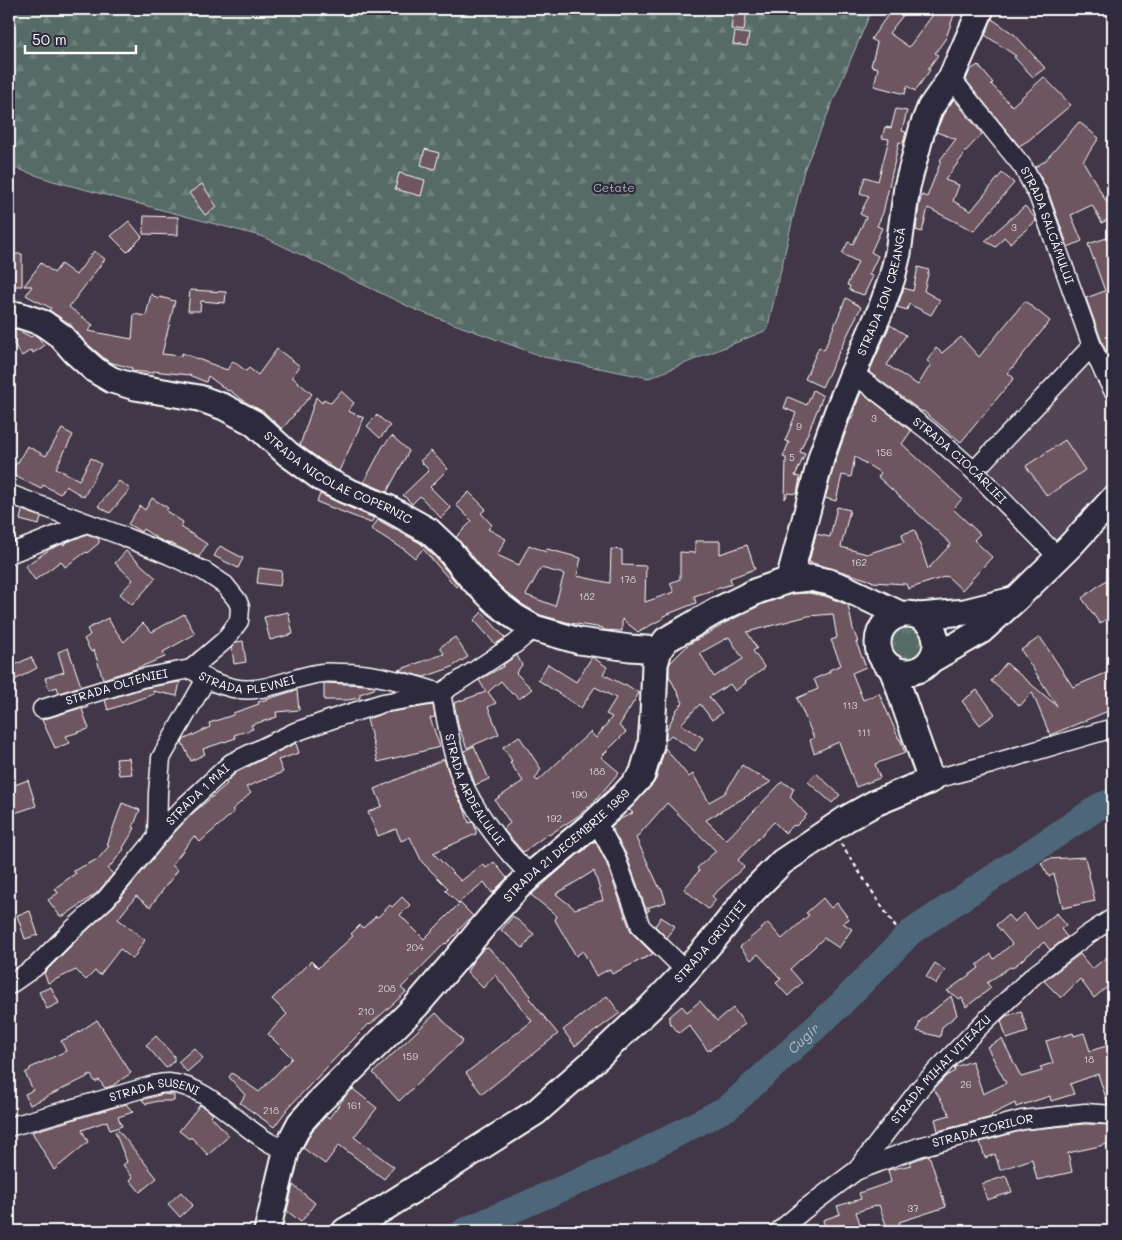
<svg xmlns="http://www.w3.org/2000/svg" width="1122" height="1240" viewBox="0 0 1122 1240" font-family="Mali,sans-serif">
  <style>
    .built { fill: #534454 }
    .grass { fill: url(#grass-tufts); stroke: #aab5b2 }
    .forest { fill: url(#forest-firs); stroke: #aab5b2 }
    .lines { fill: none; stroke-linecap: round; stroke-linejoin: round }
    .river { stroke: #4e6679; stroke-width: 26 }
    .building { fill: #6e5661; stroke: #fff; fill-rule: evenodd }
    .street-casing { stroke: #fff; stroke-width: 21 }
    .secondary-casing { stroke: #fff; stroke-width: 29 }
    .path { stroke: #fff; stroke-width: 2.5; stroke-dasharray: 4 4; stroke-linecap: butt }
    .street { stroke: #2f2a3d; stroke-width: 18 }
    .secondary { stroke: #2f2a3d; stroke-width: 25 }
    .labels { text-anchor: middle; stroke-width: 4.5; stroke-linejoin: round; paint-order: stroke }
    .number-label { font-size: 10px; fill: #dbd5d8 }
    .park-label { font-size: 12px; fill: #aab5b2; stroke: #2f2a3d }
    .street-label { font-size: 12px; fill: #fff; stroke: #2f2a3d }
    .water-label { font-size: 14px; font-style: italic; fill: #afbac3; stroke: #2f2a3d }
  </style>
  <defs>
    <pattern id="grass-tufts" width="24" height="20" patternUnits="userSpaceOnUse" patternTransform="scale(1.25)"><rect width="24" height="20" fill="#566b66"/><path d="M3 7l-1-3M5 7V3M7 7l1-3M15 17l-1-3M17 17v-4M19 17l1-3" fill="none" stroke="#6f817d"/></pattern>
    <pattern id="forest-firs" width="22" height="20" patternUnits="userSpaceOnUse" patternTransform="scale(1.25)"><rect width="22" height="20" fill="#566b66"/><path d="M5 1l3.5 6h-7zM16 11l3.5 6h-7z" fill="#6f817d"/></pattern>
  </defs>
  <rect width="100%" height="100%" fill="#423748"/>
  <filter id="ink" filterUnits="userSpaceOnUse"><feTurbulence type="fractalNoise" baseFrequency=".02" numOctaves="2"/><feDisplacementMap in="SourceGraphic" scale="10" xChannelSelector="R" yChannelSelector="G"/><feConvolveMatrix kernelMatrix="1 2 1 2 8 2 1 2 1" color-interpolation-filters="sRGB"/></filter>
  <g filter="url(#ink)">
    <path class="built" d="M1086,364L1113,408V484L1058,540L989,470Z"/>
    <path class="grass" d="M906,619C911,621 919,623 924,626C937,635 929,648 923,657C902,687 860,631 906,619Z"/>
    <path class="forest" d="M9,9H872L804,170L767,330L649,378L544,357L416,310L264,237L53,181L9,166Z"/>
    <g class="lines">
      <path class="river" id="s1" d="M464,1231L619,1164L729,1107L840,1005L911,932L1100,806L1113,801"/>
    </g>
    <path class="building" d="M734,9H747L744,31L731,29Z
      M892,9H908L889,33L909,47L937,9H956L946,38L935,53L938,55L928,69L930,70L915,91L907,86L905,94L874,86L878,68L871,66L877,43L871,39Z
      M992,19L1015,35L1045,68L1033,77L1014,57L1016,56L985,35Z
      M735,32L749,34L747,46L733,44Z
      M978,65L993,83L991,84L1012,106L1044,77L1071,105L1029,140L1019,146L966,80L970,70Z
      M954,99L982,134L963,154L964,155L945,180L959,185L953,201L971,211L1002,173L1014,183L974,231L928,208L922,232L916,230L919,205L922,195L927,197L941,161L940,160L956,139L936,132L943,115Z
      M896,109L907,111L902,131L906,132L903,143L899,142L883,213L877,226L882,228L871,252L878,256L869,275L873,276L864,295L849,290L850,286L847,285L858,262L842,254L848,242L853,244L866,217L860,214L869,196L860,193L865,177L878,181L889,139L882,138L885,127L891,128Z
      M1079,122L1099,138L1083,161L1113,213V216L1102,223L1092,205L1071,215L1082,241L1068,247L1048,191L1035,167L1045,161Z
      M425,149L439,153L435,169L421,165Z
      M399,173L425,180L421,196L395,189Z
      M202,184L217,207L205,215L189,193Z
      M1025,206L1035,218L1036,221L1010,243L1004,237L996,247L985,241Z
      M144,216L178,217V235L143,234Z
      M129,221L142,237L127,252L111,236Z
      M1110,237L1113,247V368L1102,342L1086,298L1105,291L1088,244Z
      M94,251L105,259L69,307L93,325L88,331L132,339L134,314L146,316L151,294L158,299L160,297L175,301L162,354L181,356L182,353L227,370L233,361L246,371L249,368L258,375L277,349L300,366L292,377L312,394L282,429L264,412L247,403L229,390L228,391L208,376L206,382L189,375L153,371V373L131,371L132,368L109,362L104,358L85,342L70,324L49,310L51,308L31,298L26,295L32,286H24L41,263L54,273L61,264L76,275Z
      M9,254H22V286H14L9,281Z
      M918,267L929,270L924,291L940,300L931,315L909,304L907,310L897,307L904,288L913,291Z
      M190,290L226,292L225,303L201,301L200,311H188Z
      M846,298L861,307L822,387L805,379L819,347L824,350Z
      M1025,301L1050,321L1008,373L1014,378L961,442L923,411L922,412L869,372L890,325L906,335L887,365L918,385L931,364L927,361L936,348L942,353L961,337L979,357Z
      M9,329H16L31,337L34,335L36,336L39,338L44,346L33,353L31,350L22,356L14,344L9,341Z
      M813,390L823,396L800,452L805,454L795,476L800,477L797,494L788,493L785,499L786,458L783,457L789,442L785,441L796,413L784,408L788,397L807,405Z
      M341,391L354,403L348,411L364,418L339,471L329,466V464L321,460L300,445L316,397L322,403L324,399L331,403Z
      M861,392L911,431L902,444L962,499L953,509L980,534L974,540L992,557L962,590L947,576L908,589L906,584L872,582V581L834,569L809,562L816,534L830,537L837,507L850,510L841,547L867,554L904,542L902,534L915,530L928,569L951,544L878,477L881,473L855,457L851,477L842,475L836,501L825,498L836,459L850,420L854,414L853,413Z
      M377,415L390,426L380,438L367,426Z
      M62,429L73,435L56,468L79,480L91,458L101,464L84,497L66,486L60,494L43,485L41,489L13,475L15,464H17L27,446L46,456Z
      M392,436L409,451L387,492L364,482L383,446Z
      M1065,440L1085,470L1047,496L1026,466Z
      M431,451L448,469L430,487L451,508L441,518L420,496L412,504L403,495L429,470L420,461Z
      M119,481L130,489L110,513L98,506Z
      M469,492L486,509L481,513L492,525L488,529L506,539L497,555L519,565L529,545L546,552L547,549L581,558L577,576L610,583L611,549L622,550V565L646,566L645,602L674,592L670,583L680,579V552L695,553V541H720V554L747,545L755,569L730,578L732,584L694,596L696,603L663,616L664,618L638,632L622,619V631L603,630V628L570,623L540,615L520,603L506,592L484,570L456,537L472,521L456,505ZM541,568L564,574L555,606L526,595Z
      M320,494L339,503L374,518L371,523L317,502Z
      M152,498L168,508L166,511L183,522L181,527L207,544L199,557L170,543V544L158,539L143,529L141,532L128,524L140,506L145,510Z
      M22,510L41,517L39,525L20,520Z
      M378,520L420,543L436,558L458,585L456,587L423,549L415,558L405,550L371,529Z
      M87,534L99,539V543L87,553L86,552L65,567L61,561L35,580L25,566L50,549L62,544L64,545L65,543Z
      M220,546L243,558L238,568L214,556Z
      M126,551L156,578L132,605L120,594L133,580L115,563Z
      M259,568L282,571L280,586L257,583Z
      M1113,575V614L1100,624L1082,598Z
      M809,593L825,596L848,605L853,629L858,642H856L866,667L852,673L863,700L879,693L899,739H900L905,753L875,764L880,778L856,787L839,742L814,753L810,740L814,738L797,698L818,689L814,679L830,672L829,670L841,665L831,640L837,638L833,614L808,616L747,632L757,648L753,651L765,668L745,682L746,683L735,691L730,684L709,697L722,713L712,720L700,704L681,724L703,738L695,751L671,735L666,740V731L677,709L683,703L669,676V666L670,663L689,644L721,626V625L763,604L792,594ZM729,637L743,659L714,677L700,653Z
      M288,612L293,634L270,640L264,617Z
      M482,612L505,638L495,644L474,620Z
      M184,614L195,634L163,652L165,657L135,669L103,679L94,650L91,652L84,639L90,635L87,629L108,618L113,627L124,642L143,623L152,632Z
      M455,637L468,657L450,668L424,677L398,670L444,654L440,647Z
      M1040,637L1073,687L1113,670V709L1050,735L1032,692L1020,706L991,681L1006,663L1057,706L1021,650Z
      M243,641L246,662L234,664L232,648L236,642Z
      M68,648L81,686L59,693L57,687L49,690L45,678L64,672L58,652Z
      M517,655L522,665L516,673L532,689L519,699L514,693L512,694L501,681L488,692L496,703L488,707L499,734L467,748L459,728L454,703L486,692L479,680L504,666L503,665Z
      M31,657L37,668L9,683V668Z
      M592,657L607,667L603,674L624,685L625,684L639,693L619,726L626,732L601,757L619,772L595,801L578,816L549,835L548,834L523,852L503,829L510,823L495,800L523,781L510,763L512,761L503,747L519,736L541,769L535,779L538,781L590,732L596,738L612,717L606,714L616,698L595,687L581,708L538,680L548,664L576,682Z
      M180,682L177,696L153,691L154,694L108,710L105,700L145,688Z
      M324,683L366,685L375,687L374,689L360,694V698L347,700H324Z
      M297,690L299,710L276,712L277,717L251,725L253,729L234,735L236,738L203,749L205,754L191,761L182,742L183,740L210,727L209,723L233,715V713L259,704L258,702Z
      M977,690L995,714L980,725L962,701Z
      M433,705L435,717L430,718L440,747L378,762L367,719L385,713Z
      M87,706L88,708L82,709L89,729L66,736L70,743L55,748L42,720Z
      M296,743L299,753L278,760L283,772L246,787L251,793L232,810L234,812L200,842L194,836L172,865L178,870L150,907L136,896L118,919L145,940L133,959L120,949L100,975L95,971L86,980L76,970L48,983L44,973L79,938L114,906L175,832L192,814L227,784L226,782L237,772Z
      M474,746L489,779L475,785L464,751Z
      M665,748L689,777L693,774L709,802L725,793L742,765L758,776L759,775L771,782L706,820L726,840L782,782L794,788L790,797L807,815L796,826L794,825L785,833L774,822L738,860L744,867L712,896L716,900L708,909L684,889L699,871L697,868L716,851L667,803L636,838L660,889H662L666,902L647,908L650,910L647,912L626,854L611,827L620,819L633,813L629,810L653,784L656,779Z
      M129,758L132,774L119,775L116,759Z
      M444,759L456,794L464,808L469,823L472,822L474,824L476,830V834L433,853L461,881L483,864L486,868L494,862L507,878L492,893L484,882L458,903L445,890L448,888L422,862L410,837L401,841L396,829L378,836L368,812L382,806L375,789Z
      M816,773L840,795L832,803L808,782Z
      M28,780L36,806L9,815V787Z
      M122,803L140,810L133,827L135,828L123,848L124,849L108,869L113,874L97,893L64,916H60L48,900L58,893L55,888L76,873L73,871L98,859L109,846L107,845Z
      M595,841L606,862L631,932L653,954L612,974L610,969L596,976L583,951L576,956L555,920L557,916L531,895L578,854L585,850V849ZM594,871L603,900L575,909L556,894Z
      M1085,857L1095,901L1063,908L1054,874L1049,877L1041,863L1049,859Z
      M402,897L410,905L400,915L424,939L460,903L473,916L458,930L459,931L446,944L445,943L401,988L406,992L370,1025L369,1024L346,1047L289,1107L274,1127L240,1103L245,1095L229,1077L232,1073L259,1092L292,1058L268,1034L287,1014L272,999L311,961L318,968L353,936L351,934L360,925L363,928L376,916L378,917L390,905L392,907Z
      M823,898L831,908L837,903L849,919L843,923L852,929L839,948L824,938L790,969L802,983L788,996L776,983L781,979L758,954L751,960L740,947L768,923L782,939L809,915L806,913Z
      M30,911L38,935L25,939L17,915Z
      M1024,913L1037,929L1057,913L1066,925L1061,929L1067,937L1050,950L1044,942L1012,968L1010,967L987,983L991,988L966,1007L962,998L960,999L947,991L979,968L977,965L991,954L994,959L1012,944L996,925L1008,915L1014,922Z
      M513,916L534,934L523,948L501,930Z
      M661,917L675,926L667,938L655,926Z
      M488,948L505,964L531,996L529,998L558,1034L482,1094L466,1073L532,1021L495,975L483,988L467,972L473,961L483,949Z
      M1113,952V982L1094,998L1080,979L1061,998L1044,981L1080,954L1092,969Z
      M935,963L945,970L936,984L926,977Z
      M51,987L59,1003L47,1009L39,992Z
      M607,996L620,1013L575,1046L563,1030Z
      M951,996L957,1015L942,1027L940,1037L917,1031L920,1021Z
      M700,1001L717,1021L733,1008L745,1024L708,1051L689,1025L679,1033L669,1022V1017L682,1006L687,1012Z
      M1021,1011L1028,1032L1007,1039L1001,1021L1006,1016Z
      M436,1013L463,1041L399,1101L373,1073Z
      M97,1020L131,1073L112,1086L105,1088L99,1080L95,1082L91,1075L30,1105L25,1094L33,1090L25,1073L30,1070V1068L66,1051L61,1041L76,1034Z
      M1073,1033L1074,1036L1084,1033L1090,1051L1113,1044V1104H1108L1098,1074L1070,1084L1074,1094L1051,1101L1050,1096L1016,1107L1015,1103L991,1115L992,1117L938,1131L935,1119L950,1115L934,1089L946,1076L955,1071L954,1068L955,1067L972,1061L983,1094L1006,1083L987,1047L1002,1039L1021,1077L1042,1071L1040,1067L1053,1063L1046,1041Z
      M156,1036L174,1056V1061L166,1068L146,1045Z
      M194,1048L203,1058L187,1072L178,1062Z
      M353,1089L377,1108L354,1137L394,1167L384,1179L339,1145L325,1164L303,1148L312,1131L326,1116L329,1118L347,1094Z
      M163,1094L174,1095V1101H158L146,1104L142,1100Z
      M126,1104L133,1112L118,1117L122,1126L110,1130L107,1121L82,1130L88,1142L54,1170L32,1132Z
      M200,1105L213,1114L211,1116L229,1136L208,1155L192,1138H188L179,1131Z
      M1085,1124L1113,1125V1143L1068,1153L1072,1172L1037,1180L1032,1159L1000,1170L995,1154L985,1158L980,1142L1024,1130Z
      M118,1130L157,1178L140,1192L130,1180L133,1177L123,1165L127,1162L115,1132Z
      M929,1155L946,1207L899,1222L900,1226L888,1230L879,1205L856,1212L861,1227L849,1231H826L823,1220L840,1214L837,1206L861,1199L859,1193L891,1182L888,1170L911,1165L910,1162Z
      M1006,1176L1012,1192L987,1200L982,1184Z
      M293,1185L315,1203L301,1222L287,1211Z
      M181,1192L193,1205L180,1217L168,1204Z"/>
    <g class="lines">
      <defs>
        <g id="street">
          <path id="s2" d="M951,78L1023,167L1038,195L1092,346L1104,373L1113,390"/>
          <path id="s3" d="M853,373L930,432L974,471L1058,557"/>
          <path d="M974,471L1092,346"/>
          <path d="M9,494L120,535L169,555L204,571L225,585L237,600L240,607L239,621L225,640L191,669"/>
          <path d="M9,554L87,523"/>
          <path id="s4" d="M191,669C197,672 202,677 207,679C215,683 225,686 233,688C263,695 293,676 322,673C328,672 335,673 341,673C377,673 407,683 441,693L515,644L534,628"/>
          <path id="s5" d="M42,709L142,678L191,669"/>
          <path d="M931,780L991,764L1113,728"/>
          <path d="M596,821L616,858L641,927L686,971"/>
          <path d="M157,836L158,793L161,758L206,679"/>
          <path id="s6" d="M9,985L35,967L72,930L106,899L167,825L185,806L231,763L295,732L341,716L383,703L441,693C447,724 453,761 466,790C480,818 507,854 531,875"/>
          <path id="s7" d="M9,1127L154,1085C158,1084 164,1083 169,1083C209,1086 238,1126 272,1144C277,1146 282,1147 287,1148"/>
          <path id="s8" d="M858,1170L919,1147L1022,1120L1085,1113L1113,1115"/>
          <path id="s9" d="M779,1231L805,1209L857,1170L921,1087L981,1025L1033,976L1087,935L1113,918"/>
        </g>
        <g id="secondary">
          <path id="s10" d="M9,315H19L43,323L61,336L75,352L95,370L112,380L135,387L199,398L224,407L254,423L288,454L321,478L345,490L388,508L429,531L447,548L473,580L497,603L515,617L534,628L579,641L630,648L659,650"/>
          <path id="s11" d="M789,580L822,455L837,413L853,373L881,309L892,278L898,253L907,187L923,126L930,108L951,78L981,9"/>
          <circle cx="907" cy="643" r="29"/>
          <path d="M919,616L965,612L1013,600"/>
          <path d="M931,660L981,631L1016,599L1070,546L1113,499"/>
          <path id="s12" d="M267,1231L287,1148L300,1123L317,1104L416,1006L452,964L491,917L517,888L531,875L596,821L623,796L642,775L651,745L653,716L655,664L659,650L666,640L716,611L757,591L789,580L810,578L829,582L845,588L900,614"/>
          <path id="s13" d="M345,1231L386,1207L536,1112L598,1057L651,1007L686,971L719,933L749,895L782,862L846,819L875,803L931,780L905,706L898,684L891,667"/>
        </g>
      </defs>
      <use href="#street" class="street-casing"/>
      <use href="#secondary" class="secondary-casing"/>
      <path class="path" d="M841,844L898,931"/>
      <use href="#street" class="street"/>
      <use href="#secondary" class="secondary"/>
    </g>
  </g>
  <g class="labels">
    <g class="number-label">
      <text x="1014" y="231">3</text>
      <text x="874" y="422">3</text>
      <text x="799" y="430">9</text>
      <text x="884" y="456">156</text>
      <text x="792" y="461">5</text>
      <text x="859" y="566">162</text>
      <text x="628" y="583">178</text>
      <text x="587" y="600">182</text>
      <text x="850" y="709">113</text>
      <text x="864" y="736">111</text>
      <text x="597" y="775">188</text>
      <text x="579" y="798">190</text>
      <text x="554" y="822">192</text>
      <text x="415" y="951">204</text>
      <text x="387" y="992">208</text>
      <text x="366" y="1015">210</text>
      <text x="410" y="1060">159</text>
      <text x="1089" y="1063">18</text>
      <text x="966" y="1088">26</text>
      <text x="354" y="1109">161</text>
      <text x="271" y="1114">218</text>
      <text x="913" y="1212">37</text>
    </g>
    <g class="park-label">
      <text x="614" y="192">Cetate</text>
    </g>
    <g class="street-label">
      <text dy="4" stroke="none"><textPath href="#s2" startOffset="178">STRADA SALCÂMULUI</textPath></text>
      <text dy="4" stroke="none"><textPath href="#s11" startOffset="304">STRADA ION CREANGĂ</textPath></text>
      <text dy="4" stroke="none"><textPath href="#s3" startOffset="138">STRADA CIOCÂRLIEI</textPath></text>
      <text dy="4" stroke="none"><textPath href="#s10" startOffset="376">STRADA NICOLAE COPERNIC</textPath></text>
      <text dy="4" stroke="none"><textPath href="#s4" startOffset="60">STRADA PLEVNEI</textPath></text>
      <text dy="4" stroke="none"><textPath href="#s5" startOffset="78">STRADA OLTENIEI</textPath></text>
      <text dy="4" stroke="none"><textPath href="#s6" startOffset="641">STRADA ARDEALULUI</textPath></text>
      <text dy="4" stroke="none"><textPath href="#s6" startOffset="269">STRADA 1 MAI</textPath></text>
      <text dy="4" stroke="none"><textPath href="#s12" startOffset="499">STRADA 21 DECEMBRIE 1989</textPath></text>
      <text dy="4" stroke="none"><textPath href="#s13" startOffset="469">STRADA GRIVIȚEI</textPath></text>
      <text dy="4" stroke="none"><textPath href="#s9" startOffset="230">STRADA MIHAI VITEAZU</textPath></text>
      <text dy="4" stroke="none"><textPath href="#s7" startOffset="151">STRADA SUSENI</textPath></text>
      <text dy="4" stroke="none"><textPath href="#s8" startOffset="131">STRADA ZORILOR</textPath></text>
    </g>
    <g class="water-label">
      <text dy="5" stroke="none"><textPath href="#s1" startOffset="394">Cugir</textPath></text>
    </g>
  </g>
  <rect width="1122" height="1240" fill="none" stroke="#2f2a3d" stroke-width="30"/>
  <rect x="15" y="15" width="1092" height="1210" fill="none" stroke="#fff" stroke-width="2" filter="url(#ink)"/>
  <path d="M25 45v8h111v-8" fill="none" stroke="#ffffff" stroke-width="2.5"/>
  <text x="32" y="45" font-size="15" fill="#ffffff" stroke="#2f2a3d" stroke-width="4" paint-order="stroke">50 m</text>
</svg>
